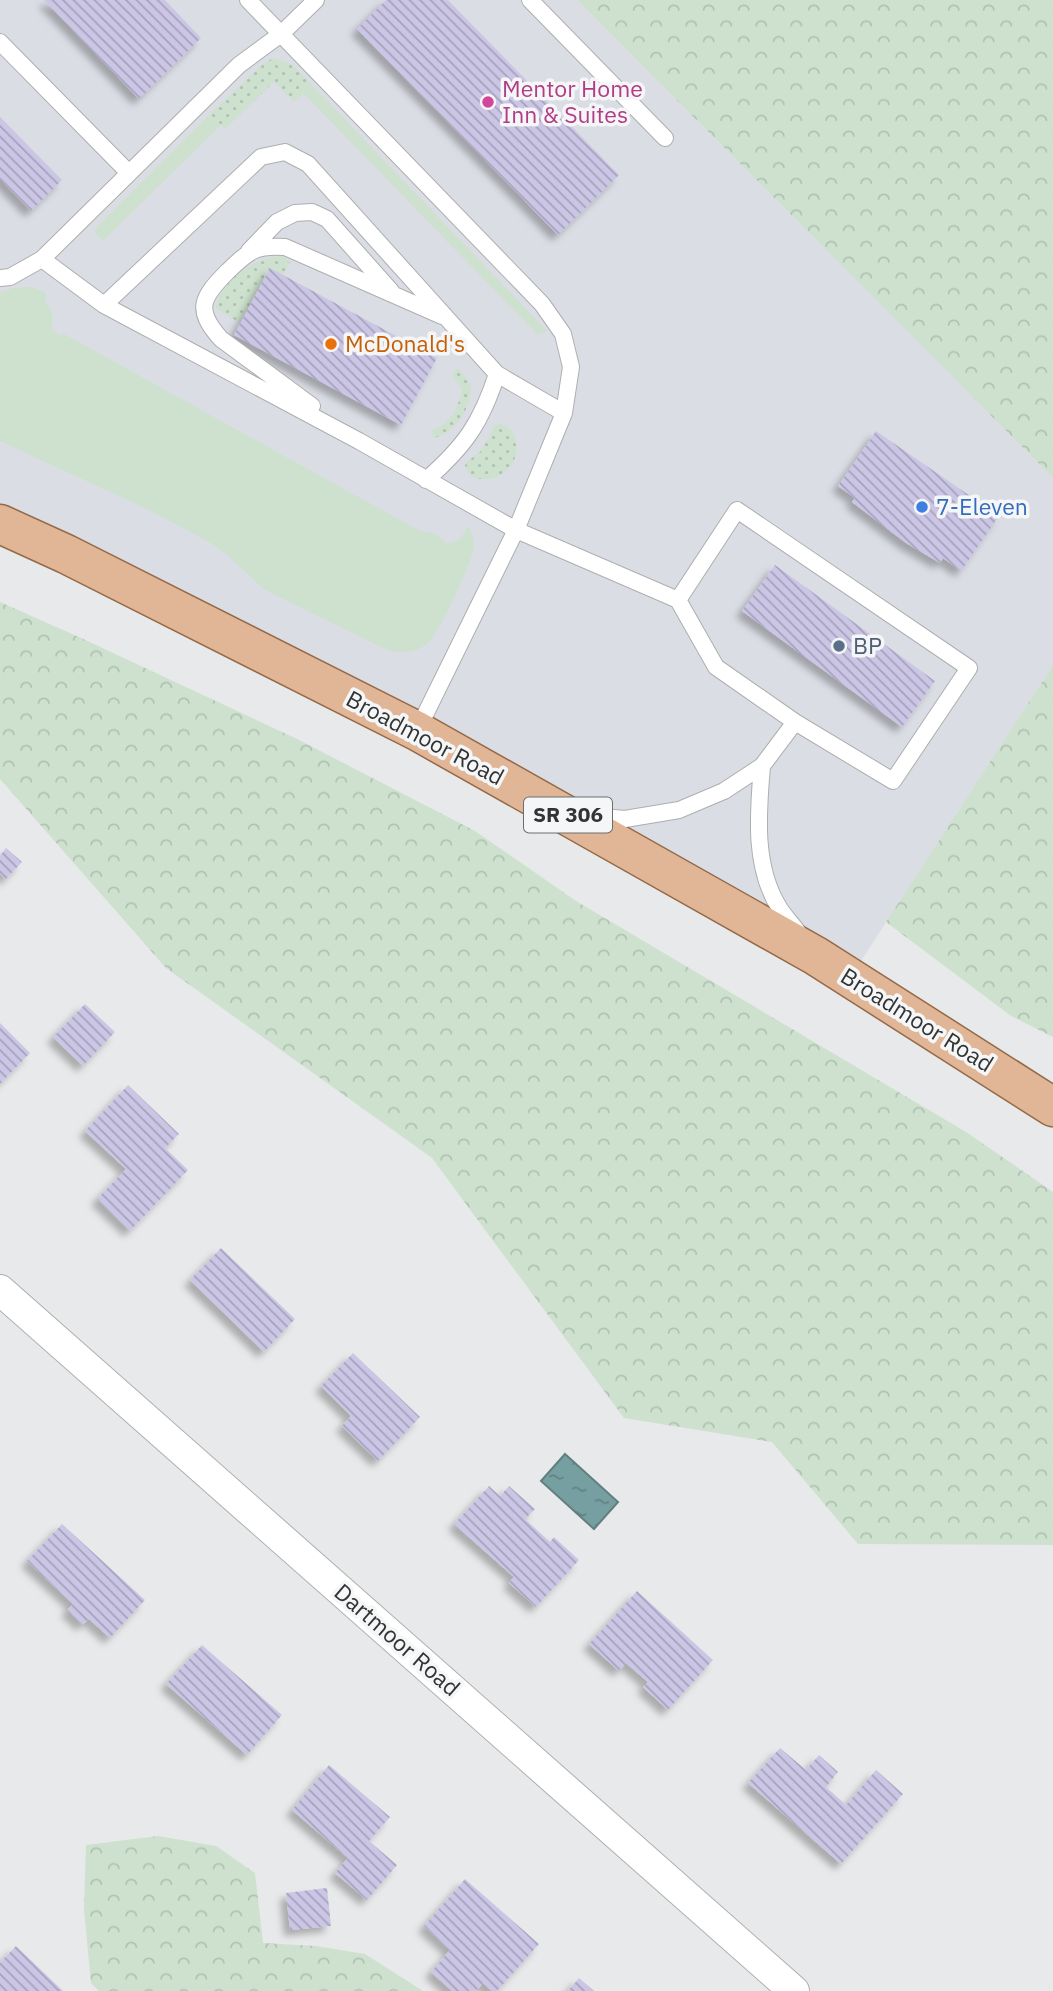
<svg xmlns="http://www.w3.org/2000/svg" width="1053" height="1991" viewBox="0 0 1053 1991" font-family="'IBM Plex Sans',sans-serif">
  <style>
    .built { fill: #dadde4 }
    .grass { fill: #cde1ce }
    .forest { fill: url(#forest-crowns) }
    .park { fill: url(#park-dots) }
    .water { fill: url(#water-ripples); stroke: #627f80; stroke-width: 2 }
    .building { fill: url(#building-back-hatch); filter: url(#shadow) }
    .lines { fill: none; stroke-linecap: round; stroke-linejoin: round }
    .service-casing { stroke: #adaeaf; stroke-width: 18 }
    .minor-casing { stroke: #adaeaf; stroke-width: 32 }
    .primary-casing { stroke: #956946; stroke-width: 41 }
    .service { stroke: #fff; stroke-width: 16 }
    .minor { stroke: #fff; stroke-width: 30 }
    .primary { stroke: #e0b696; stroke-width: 38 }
    .hotel-dot { fill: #d1479c; stroke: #f5f6f7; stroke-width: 2.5 }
    .food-dot { fill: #e8710a; stroke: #f5f6f7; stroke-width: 2.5 }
    .shop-dot { fill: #3f7fe0; stroke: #f5f6f7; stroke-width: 2.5 }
    .service-dot { fill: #5c6f8a; stroke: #f5f6f7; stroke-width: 2.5 }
    .labels { text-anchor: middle; stroke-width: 7; stroke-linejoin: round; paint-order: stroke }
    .shield { fill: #f5f6f7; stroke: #6c6e6e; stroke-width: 2 }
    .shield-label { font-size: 21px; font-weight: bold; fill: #323333 }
    .hotel-label { font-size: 23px; fill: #b23c85; stroke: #f5f6f7; text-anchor: start }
    .food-label { font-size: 23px; fill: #c56008; stroke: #f5f6f7; text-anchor: start }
    .shop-label { font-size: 23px; fill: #366cbe; stroke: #f5f6f7; text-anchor: start }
    .service-label { font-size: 23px; fill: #4e5e75; stroke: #f5f6f7; text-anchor: start }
    .street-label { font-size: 23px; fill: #323333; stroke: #f5f6f7 }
  </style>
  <defs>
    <pattern id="forest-crowns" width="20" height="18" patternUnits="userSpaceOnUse" patternTransform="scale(1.75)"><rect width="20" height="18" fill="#cde1ce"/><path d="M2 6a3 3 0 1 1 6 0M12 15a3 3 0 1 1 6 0" fill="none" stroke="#b0c2b1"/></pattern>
    <pattern id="park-dots" width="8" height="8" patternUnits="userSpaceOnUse" patternTransform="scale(1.75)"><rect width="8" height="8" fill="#cde1ce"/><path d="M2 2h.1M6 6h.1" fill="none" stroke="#b0c2b1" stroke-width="1.8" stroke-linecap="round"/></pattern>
    <pattern id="water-ripples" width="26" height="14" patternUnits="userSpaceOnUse" patternTransform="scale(1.75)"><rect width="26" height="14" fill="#769fa1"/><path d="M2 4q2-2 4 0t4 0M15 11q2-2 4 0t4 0" fill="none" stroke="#618284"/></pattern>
    <pattern id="building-back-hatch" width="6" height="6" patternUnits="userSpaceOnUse" patternTransform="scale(1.75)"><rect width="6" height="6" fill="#ccc6e6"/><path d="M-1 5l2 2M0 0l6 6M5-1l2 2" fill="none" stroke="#a6a1bb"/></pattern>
    <filter id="shadow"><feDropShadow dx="-6" dy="6" stdDeviation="3.5" flood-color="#0004"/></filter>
  </defs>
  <rect width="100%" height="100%" fill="#e8e9ea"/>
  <path class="built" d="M0,0H577L1053,478V665L859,964L0,511Z"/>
  <path class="grass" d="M312,85L547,331L538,335L303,93Z
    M210,114L221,125L103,241L94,231L99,225Z
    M32,287L47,293L45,301L52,311V329L59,335L64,334L420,531L434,533L446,543C459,542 462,537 468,526C471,532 475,539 474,547C473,560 440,632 430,641C418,653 400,655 385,649L265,590L226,554L209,542L145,508L0,441V292L13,288Z"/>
  <path class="forest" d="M577,0H1053V478Z
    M0,602L81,638L297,739L475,831L576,901L966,1132L1053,1192V1545L858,1544L772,1442L624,1418L432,1158L166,968L0,779Z
    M1053,665V1037L1011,1016L886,922Z
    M158,1836L216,1846L255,1873L263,1943L316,1946L365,1954L423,1991H99L91,1983L84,1909L86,1845Z"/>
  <path class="park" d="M273,58L292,64L312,85L294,102L274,82L225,129L210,114L263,64Z
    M280,256L286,258L290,262L283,275L269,269L240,323L216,308C219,282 256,257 280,256Z
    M458,368L471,385C471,408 457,432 434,438L432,430C449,426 460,405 462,389L452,375Z
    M500,424C508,426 513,430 515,438C526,481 466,492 465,463L480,452L495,425Z"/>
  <path class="water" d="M565,1454L618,1502L594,1529L541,1481Z"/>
  <path class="building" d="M44,0H165L201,38L139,99Z
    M386,0H448L619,175L558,235L357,29Z
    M0,117L62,180L31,211L0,179Z
    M270,268L437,358L401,425L234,335Z
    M876,431L999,516L961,571L943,558L940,563L906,543L852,502L855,498L838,486Z
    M775,565L935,681L902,727L742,611Z
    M6,848L22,862L6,879L0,874V856Z
    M85,1004L115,1032L83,1066L53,1037Z
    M0,1023L30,1053L0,1084Z
    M128,1085L179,1134L165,1148L188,1170L130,1231L97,1199L126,1169L85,1131Z
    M221,1248L295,1319L264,1352L190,1280Z
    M353,1353L420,1417L378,1461L342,1426L351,1416L321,1386Z
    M489,1486L500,1496L509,1486L535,1509L525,1519L550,1542L554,1537L579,1560L536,1607L509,1583L514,1577L454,1524Z
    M62,1524L145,1600L110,1638L89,1619L82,1625L67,1610L73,1604L27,1561Z
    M637,1591L713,1660L668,1710L643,1687L648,1682L626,1663L619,1671L589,1644Z
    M202,1645L282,1715L247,1755L166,1684Z
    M780,1748L806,1770L819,1755L838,1772L826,1787L846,1805L876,1770L903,1794L841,1864L748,1783Z
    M329,1765L390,1817L369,1841L397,1865L367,1900L335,1873L348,1858L292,1810Z
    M465,1879L539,1944L497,1991H492L483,1983L476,1991H452L431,1972L450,1950L424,1926Z
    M327,1888L331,1926L290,1930L286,1893Z
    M16,1946L63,1991H0V1963Z
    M579,1978L594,1991H568Z"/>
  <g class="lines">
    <defs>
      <path id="service" d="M248,0L542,304L563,334L571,367L564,413L516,530L417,731
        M530,0L665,138
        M0,42L129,173
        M249,251L277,222L295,213L312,212L327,219L391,291
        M42,259L104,305L359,441L516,530L678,600L716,667L795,722
        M0,278L10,277L42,259L239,65L281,34L316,0
        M104,305L261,157L285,152L308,164L497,374L564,413
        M312,406L221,339C194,309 202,297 228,271C249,251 255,245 285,247L442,316
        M426,480C465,446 481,423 497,374
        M762,766C758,813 753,867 780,909C786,918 794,926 800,935
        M591,816L625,819L679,810L724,791L762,766L795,722L893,781L969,668L737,510L678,600"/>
      <path id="minor" d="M0,1290L794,1991"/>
      <path id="primary" d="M0,524L66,554L417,731L816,956L1053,1107"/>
    </defs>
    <use href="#service" class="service-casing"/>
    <use href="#minor" class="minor-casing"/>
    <use href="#primary" class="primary-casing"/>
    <use href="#service" class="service"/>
    <use href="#minor" class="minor"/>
    <use href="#primary" class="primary"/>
  </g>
  <circle class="hotel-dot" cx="488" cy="102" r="7"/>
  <circle class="food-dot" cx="331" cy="344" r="7"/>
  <circle class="shop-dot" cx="922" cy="507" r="7"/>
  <circle class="service-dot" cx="839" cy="646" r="7"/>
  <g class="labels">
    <rect class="shield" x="524" y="797.5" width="88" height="35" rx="5"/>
    <g class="shield-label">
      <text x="568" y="822">SR 306</text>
    </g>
    <g class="hotel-label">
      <text x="502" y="97">Mentor Home<tspan x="502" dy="26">Inn &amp; Suites</tspan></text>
    </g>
    <g class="food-label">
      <text x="345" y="352">McDonald's</text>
    </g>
    <g class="shop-label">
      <text x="936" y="515">7-Eleven</text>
    </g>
    <g class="service-label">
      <text x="853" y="654">BP</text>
    </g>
    <g class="street-label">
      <text transform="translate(425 738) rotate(28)" y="8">Broadmoor Road</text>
      <text transform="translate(917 1020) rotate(32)" y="8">Broadmoor Road</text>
      <text transform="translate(397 1640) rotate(41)" y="8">Dartmoor Road</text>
    </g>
  </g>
</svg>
